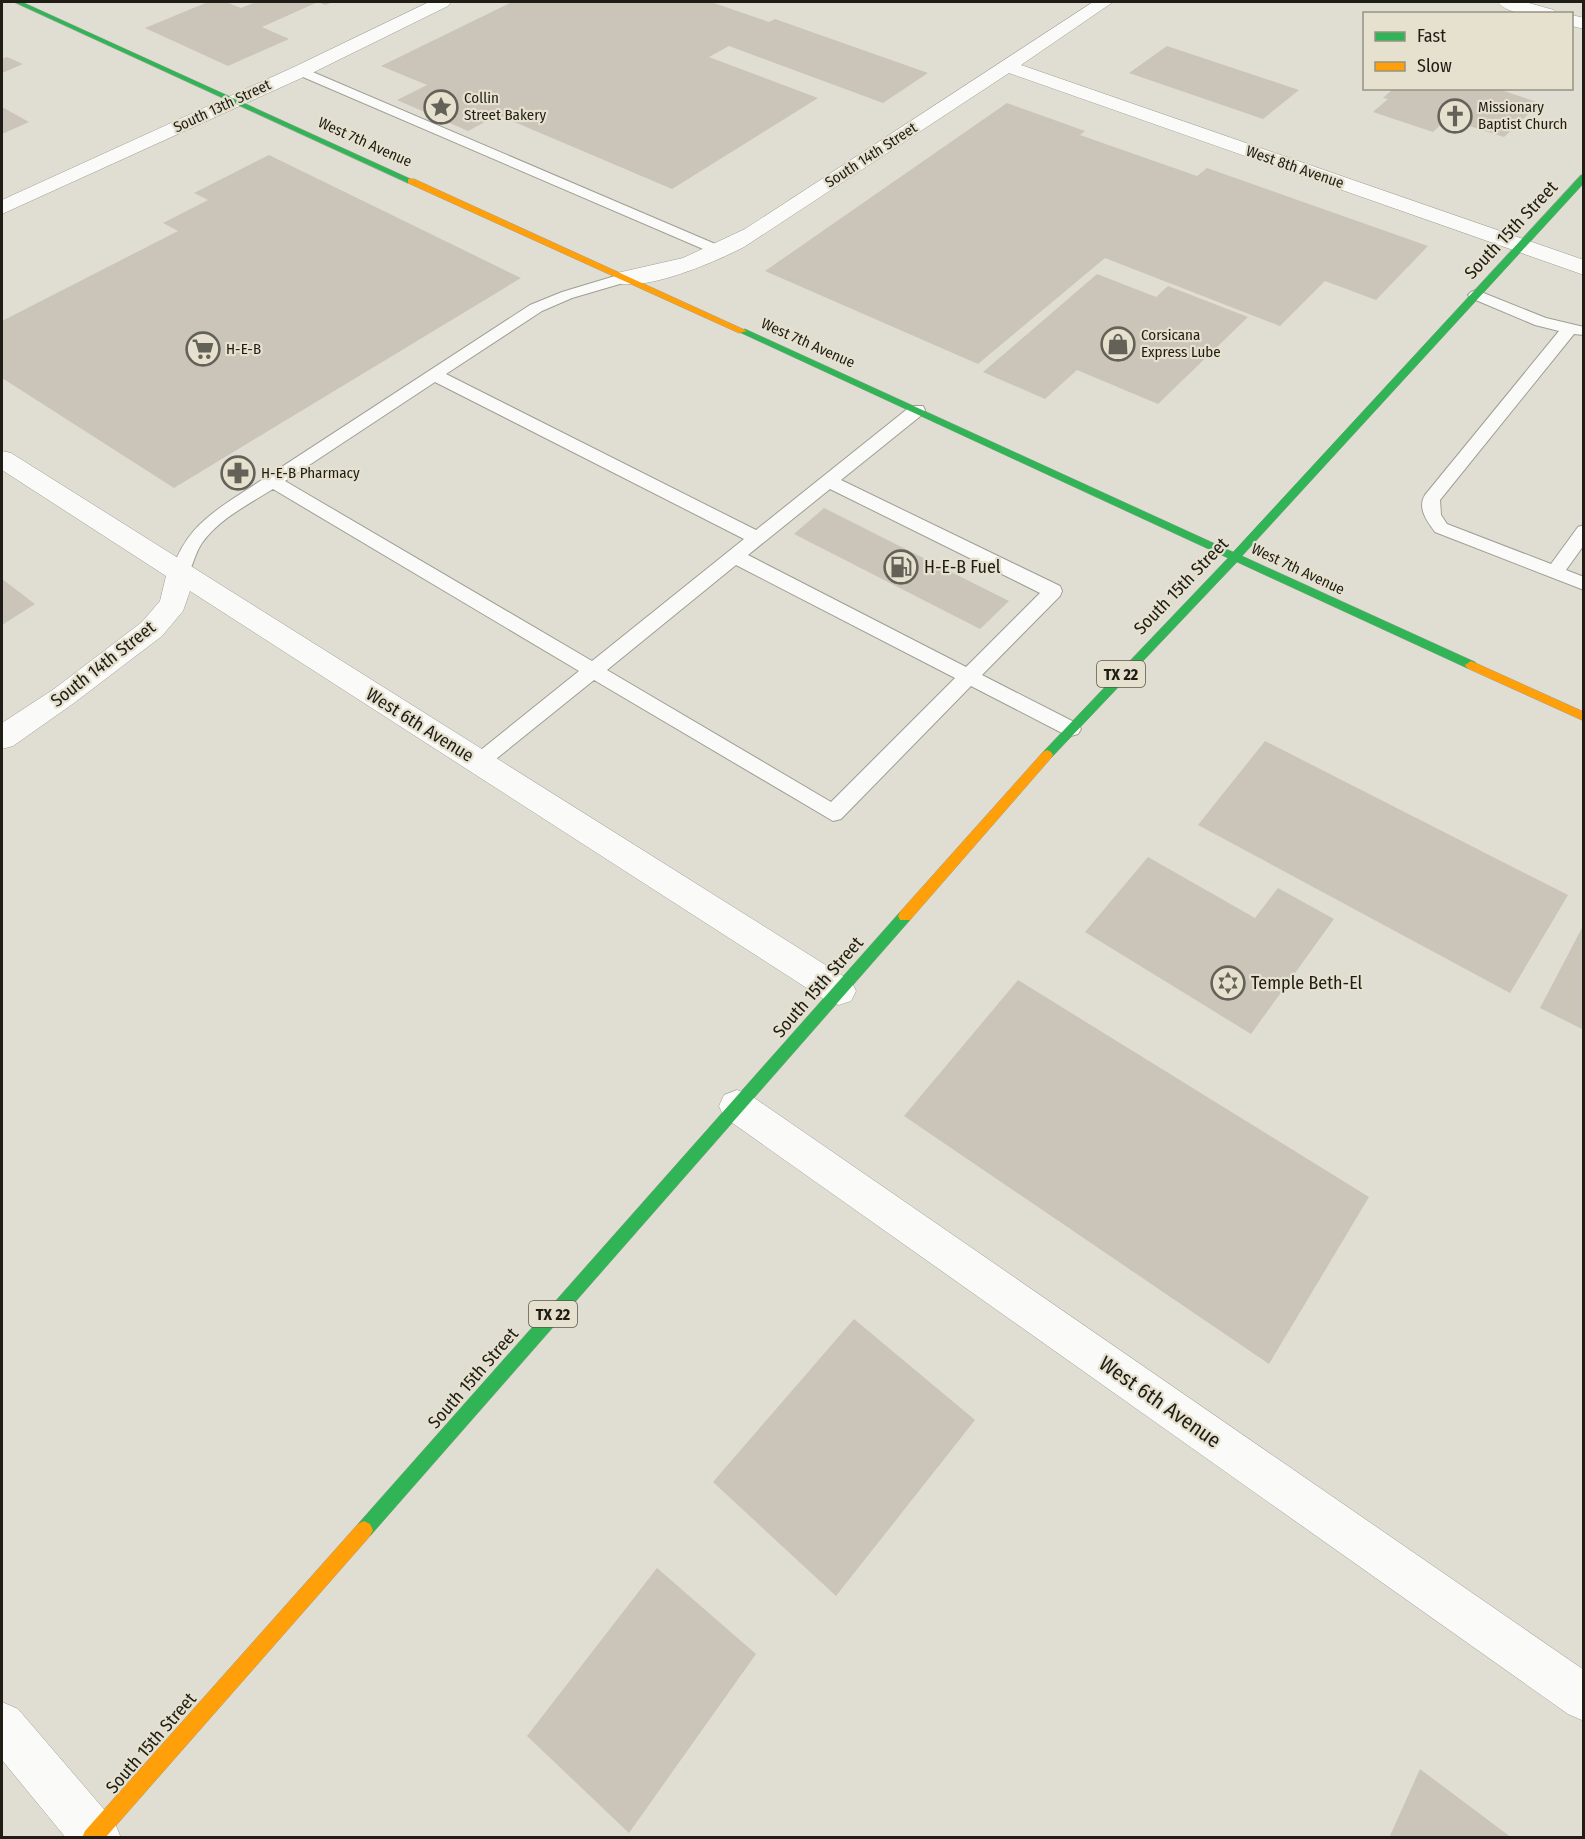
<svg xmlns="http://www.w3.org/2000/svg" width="1585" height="1839" viewBox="0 0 1585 1839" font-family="'Fira Sans Condensed',sans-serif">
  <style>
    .building { fill: #cbc4b8 }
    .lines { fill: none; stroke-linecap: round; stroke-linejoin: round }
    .lane-casing { stroke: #9f9e95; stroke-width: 2 }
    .street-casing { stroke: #9f9e95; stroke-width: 1 }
    .fast-casing { stroke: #9f9e95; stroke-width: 1 }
    .slow-casing { stroke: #9f9e95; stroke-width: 1 }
    .lane { fill: #fafaf8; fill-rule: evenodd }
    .street { fill: #fafaf8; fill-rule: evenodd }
    .fast { fill: #30b455; fill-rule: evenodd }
    .slow { fill: #ff9f0a; fill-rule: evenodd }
    .labels { text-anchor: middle; stroke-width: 4.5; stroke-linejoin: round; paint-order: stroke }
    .far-poi-label { font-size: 15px; fill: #1f1d16; stroke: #e5e1ce; text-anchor: start }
    .far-street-label { font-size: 15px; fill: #1f1d16; stroke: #e5e1ce }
    .shield { fill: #e5e1ce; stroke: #5a584d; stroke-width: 1.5 }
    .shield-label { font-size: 16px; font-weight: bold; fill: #1f1d16 }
    .street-label { font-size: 18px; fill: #1f1d16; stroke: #e5e1ce }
    .poi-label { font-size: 18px; fill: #1f1d16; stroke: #e5e1ce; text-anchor: start }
    .near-street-label { font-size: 21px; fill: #1f1d16; stroke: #e5e1ce }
  </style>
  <rect width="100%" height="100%" fill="#e0ded3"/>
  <path class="building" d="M208,2H226L241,8L256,2H334L325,5L318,2L262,27L289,39L228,66L145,28Z
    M512,2H711L769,22L775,19L928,73L883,103L729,46L709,57L818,98L672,189L498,115L468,131L397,100L427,85L381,66Z
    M1167,46L1299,90L1263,119L1129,73Z
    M7,57L23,64L2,73V59Z
    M1394,88H1495L1540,103L1504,137L1447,119L1433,132L1373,112L1388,99L1383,98Z
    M1007,103L1085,131L1080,135L1197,176L1207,168L1428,246L1376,300L1325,281L1280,326L1105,258L978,364L765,271Z
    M2,107L29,122L2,134Z
    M269,155L521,278L174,488L2,378V321L178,231L163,223L208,200L194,193Z
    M1097,274L1156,297L1168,286L1248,317L1158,404L1077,370L1045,399L983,372Z
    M824,508L1009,601L980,629L794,534Z
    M2,579L35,604L2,625Z
    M1265,741L1568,895L1510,993L1198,825Z
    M1148,857L1255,918L1278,888L1334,919L1251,1034L1085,932Z
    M1584,924V1030L1540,1008Z
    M1018,980L1369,1197L1269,1364L904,1116Z
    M854,1319L975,1420L836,1596L713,1482Z
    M657,1568L756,1654L629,1833L527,1736Z
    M1420,1769L1512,1838H1389Z"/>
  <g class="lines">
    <defs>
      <path id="lane" d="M301,67L727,249L730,252L722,257L717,255L296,74L294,71Z
        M625,273L633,278L630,281L572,298L542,311L446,374L756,530L911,406H923L925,410L923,414L841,480L1060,586L1062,591L1060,596L982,675L1078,724L1081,729L1078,734L1071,736L1064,734L971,686L841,819L833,821L594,680L486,767L479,770L472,767L469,762L472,757L579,671L273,489C249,504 219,519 202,543C195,553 193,566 187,576L180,578L173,576L171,572C184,536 200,521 231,500L530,305L562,292ZM435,382L744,539L592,661L285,481ZM830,489L1040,593L966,667L748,555ZM736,565L955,678L831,802L607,670Z
        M1476,290L1546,318L1584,327V335L1574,334L1440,500L1441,515L1447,524L1551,564L1578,527L1584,525V545L1566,570L1584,577V590L1435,532C1427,521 1417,508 1425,495L1559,331L1535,325L1471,298L1468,295L1471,292Z"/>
      <path id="street" d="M429,2H451L448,6L308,75L2,214V200L294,67Z
        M1093,2H1113L1021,65L1584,260V275L1009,73L744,247C715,262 648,291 617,283L614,278L617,273L683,258L745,229Z
        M1498,2H1525L1554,10L1557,14C1540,14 1509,17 1498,2Z
        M1572,15L1584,18V29L1572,26Z
        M2,451L11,453L851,981L856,991L851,1001L839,1005L827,1001L190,591L183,611L162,636L74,703L13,746L2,749V723L54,689L142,622L160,601L166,576L2,470Z
        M737,1090L750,1095L1584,1670V1721L1568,1714L724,1117L719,1106L724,1095Z
        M2,1702L18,1709L114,1821L121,1838H66L2,1760Z"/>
      <path id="fast" d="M14,2H22L415,181L408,183Z
        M1581,175H1584V183L1242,556L1475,662L1477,665L1475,668H1467L1237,562L1051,758H1043L1041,755L1043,752L1228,558L737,331L745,329L1233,552Z
        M905,911L910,912L912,916L910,920L370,1536L364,1539L358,1536L355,1530L358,1524L900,912Z"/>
      <path id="slow" d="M408,179H414L747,331L739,333L408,183Z
        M1471,661L1584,712V721L1467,668L1465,665Z
        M1047,750L1051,752L1053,755L1051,758L910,920H900L898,916L900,912L1043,752Z
        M364,1521L370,1524L373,1530L370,1536L105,1838H82L85,1831L358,1524Z"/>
    </defs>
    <use href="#lane" class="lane-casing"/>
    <use href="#street" class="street-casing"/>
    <use href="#fast" class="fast-casing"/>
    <use href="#slow" class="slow-casing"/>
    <use href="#lane" class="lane"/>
    <use href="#street" class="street"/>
    <use href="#fast" class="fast"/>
    <use href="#slow" class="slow"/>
  </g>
  <defs>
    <symbol id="sight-ring" viewBox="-11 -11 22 22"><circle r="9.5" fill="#e5e1ce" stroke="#636158" stroke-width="1.5"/><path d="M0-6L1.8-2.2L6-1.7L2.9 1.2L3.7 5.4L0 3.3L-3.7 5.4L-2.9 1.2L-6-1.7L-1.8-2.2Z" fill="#636158"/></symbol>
    <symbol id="church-ring" viewBox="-11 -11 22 22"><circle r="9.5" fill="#e5e1ce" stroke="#636158" stroke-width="1.5"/><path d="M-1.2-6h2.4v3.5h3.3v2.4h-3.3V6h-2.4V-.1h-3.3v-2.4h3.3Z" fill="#636158"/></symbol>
    <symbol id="shop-ring" viewBox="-11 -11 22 22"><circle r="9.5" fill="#e5e1ce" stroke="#636158" stroke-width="1.5"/><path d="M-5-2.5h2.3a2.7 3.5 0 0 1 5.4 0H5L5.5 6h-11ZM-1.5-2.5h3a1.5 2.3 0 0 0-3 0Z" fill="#636158"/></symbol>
    <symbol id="supermarket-ring" viewBox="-11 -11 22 22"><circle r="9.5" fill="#e5e1ce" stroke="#636158" stroke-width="1.5"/><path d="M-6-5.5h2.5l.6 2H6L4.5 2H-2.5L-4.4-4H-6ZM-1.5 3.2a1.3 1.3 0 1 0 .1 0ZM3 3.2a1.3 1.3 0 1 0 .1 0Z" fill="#636158"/></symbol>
    <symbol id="pharmacy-ring" viewBox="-11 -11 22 22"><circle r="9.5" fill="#e5e1ce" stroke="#636158" stroke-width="1.5"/><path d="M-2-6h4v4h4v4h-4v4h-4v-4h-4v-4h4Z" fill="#636158"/></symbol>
    <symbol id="fuel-ring" viewBox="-11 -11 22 22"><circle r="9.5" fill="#e5e1ce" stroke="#636158" stroke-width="1.5"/><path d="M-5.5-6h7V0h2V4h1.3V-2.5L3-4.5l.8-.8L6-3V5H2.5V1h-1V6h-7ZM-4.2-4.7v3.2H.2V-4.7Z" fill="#636158"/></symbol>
    <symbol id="synagogue-ring" viewBox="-11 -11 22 22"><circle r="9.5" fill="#e5e1ce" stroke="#636158" stroke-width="1.5"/><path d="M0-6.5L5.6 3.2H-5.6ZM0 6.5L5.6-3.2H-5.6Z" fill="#636158"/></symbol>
  </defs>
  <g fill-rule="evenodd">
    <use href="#sight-ring" x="422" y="88" width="38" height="38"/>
    <use href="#church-ring" x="1436" y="97" width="38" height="38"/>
    <use href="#shop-ring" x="1099" y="325" width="38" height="38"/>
    <use href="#supermarket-ring" x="184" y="330" width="38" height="38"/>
    <use href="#pharmacy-ring" x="219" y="454" width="38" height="38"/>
    <use href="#fuel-ring" x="882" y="548" width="38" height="38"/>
    <use href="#synagogue-ring" x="1209" y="964" width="38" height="38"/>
  </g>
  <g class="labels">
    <g class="far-poi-label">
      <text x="464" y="103">Collin<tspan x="464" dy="17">Street Bakery</tspan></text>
      <text x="1478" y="112">Missionary<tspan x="1478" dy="17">Baptist Church</tspan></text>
      <text x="1141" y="340">Corsicana<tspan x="1141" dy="17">Express Lube</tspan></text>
      <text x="226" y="354">H-E-B</text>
      <text x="261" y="478">H-E-B Pharmacy</text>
    </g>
    <g class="far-street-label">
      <text transform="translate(222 106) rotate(-25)" y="5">South 13th Street</text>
      <text transform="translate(365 142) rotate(24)" y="5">West 7th Avenue</text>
      <text transform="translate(871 155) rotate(-33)" y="5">South 14th Street</text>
      <text transform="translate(1295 167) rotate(19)" y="5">West 8th Avenue</text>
      <text transform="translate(808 343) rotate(24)" y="5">West 7th Avenue</text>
      <text transform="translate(1298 569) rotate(25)" y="5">West 7th Avenue</text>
    </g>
    <g class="shield">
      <rect x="1097" y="661" width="48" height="26" rx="4.5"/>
      <rect x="529" y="1301" width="48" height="26" rx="4.5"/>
    </g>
    <g class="shield-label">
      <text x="1121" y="680">TX 22</text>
      <text x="553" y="1320">TX 22</text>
    </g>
    <g class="street-label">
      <text transform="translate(1511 230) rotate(-47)" y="6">South 15th Street</text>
      <text transform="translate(1181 586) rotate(-46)" y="6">South 15th Street</text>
      <text transform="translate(103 664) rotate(-38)" y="6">South 14th Street</text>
      <text transform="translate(420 725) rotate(32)" y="6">West 6th Avenue</text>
      <text transform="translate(818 987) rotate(-49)" y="6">South 15th Street</text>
      <text transform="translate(473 1378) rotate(-49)" y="6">South 15th Street</text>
      <text transform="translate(151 1743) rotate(-49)" y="6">South 15th Street</text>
    </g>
    <g class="poi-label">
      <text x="924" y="573">H-E-B Fuel</text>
      <text x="1251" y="989">Temple Beth-El</text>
    </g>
    <g class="near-street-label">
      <text transform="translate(1160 1402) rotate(35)" y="7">West 6th Avenue</text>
    </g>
  </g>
  <rect width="1585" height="1839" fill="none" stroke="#1f1d16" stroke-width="6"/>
  <rect x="1363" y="12" width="210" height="78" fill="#e5e1ce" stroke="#969384" stroke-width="1.5"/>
  <rect x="1375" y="32" width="30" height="9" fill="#30b455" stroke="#969384" stroke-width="1.5"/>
  <text x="1417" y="42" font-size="18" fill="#1f1d16">Fast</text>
  <rect x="1375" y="62" width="30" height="9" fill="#ff9f0a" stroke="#969384" stroke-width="1.5"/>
  <text x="1417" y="72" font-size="18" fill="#1f1d16">Slow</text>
</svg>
